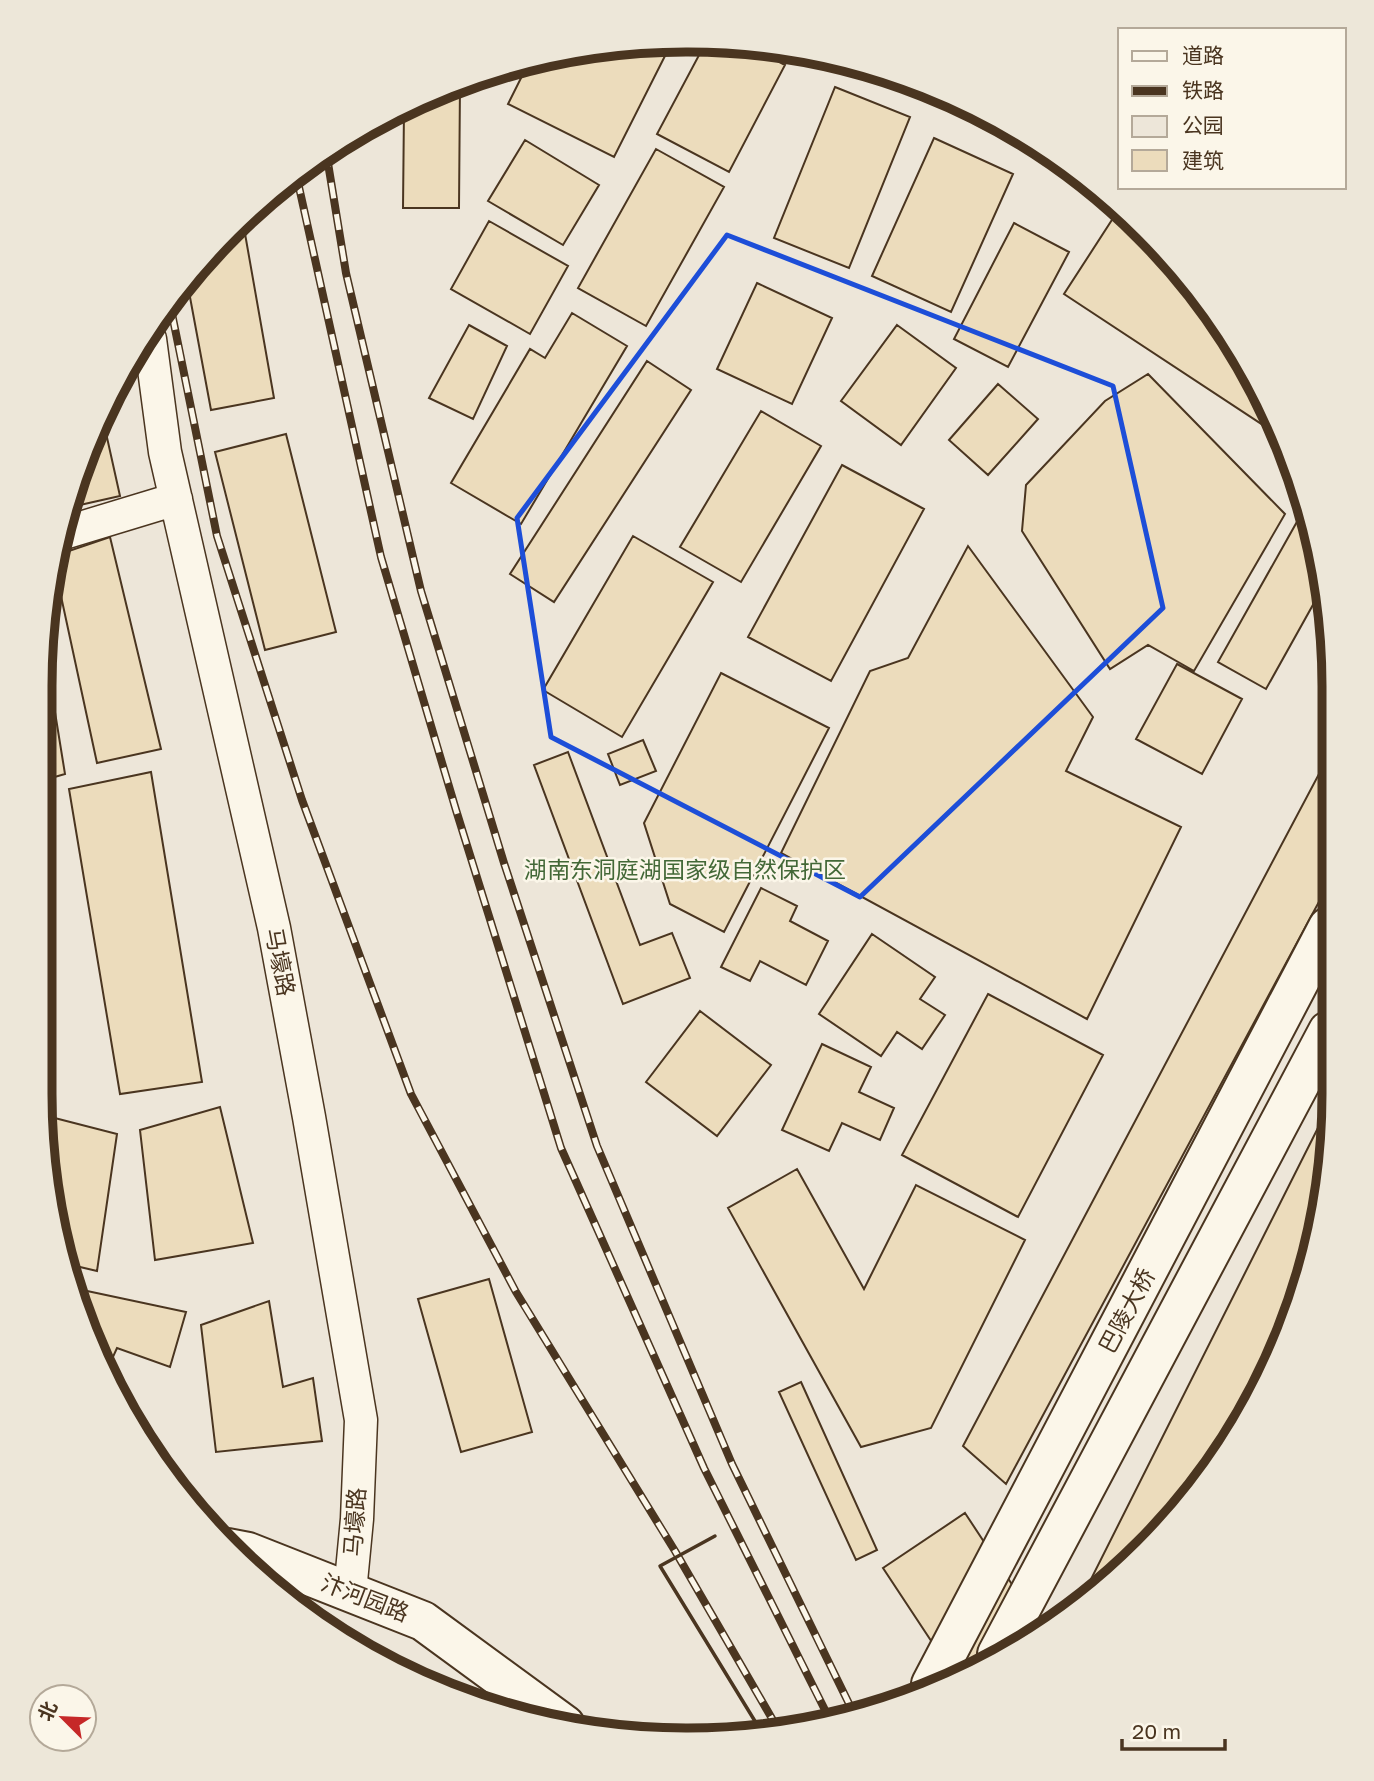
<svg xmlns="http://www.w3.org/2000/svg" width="1374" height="1781" viewBox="0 0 1374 1781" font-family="'Golos Text','Noto Sans SC',sans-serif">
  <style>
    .green { fill: #ede6d9; stroke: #887966; stroke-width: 2 }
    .building { fill: #ecdcbc; stroke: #4a3520; stroke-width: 2 }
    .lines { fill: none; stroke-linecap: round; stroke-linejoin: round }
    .street-casing { stroke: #4a3520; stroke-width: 35 }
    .primary-casing { stroke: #4a3520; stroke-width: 42 }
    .street { stroke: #fbf6e9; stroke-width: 32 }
    .primary { stroke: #fbf6e9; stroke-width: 38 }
    .rail-casing { stroke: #4a3520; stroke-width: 8 }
    .rail { stroke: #fbf6e9; stroke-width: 5; stroke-dasharray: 16; stroke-linecap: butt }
    .wall { stroke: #4a3520; stroke-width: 3.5 }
    .marked { fill: none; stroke: #1d4ed8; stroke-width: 5; stroke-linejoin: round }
    .labels { text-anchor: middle; stroke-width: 5; stroke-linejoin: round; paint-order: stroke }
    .park-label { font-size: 23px; fill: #436837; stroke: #fbf6e9 }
    .street-label { font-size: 23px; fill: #4a3520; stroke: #fbf6e9 }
    .rim { fill: none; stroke: #4a3520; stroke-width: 9 }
  </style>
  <rect width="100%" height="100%" fill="#fbf6e9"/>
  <path class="green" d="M687,40L814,53L935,90L1047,149L1145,230L1225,328L1299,479L1328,603V1179L1285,1341L1225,1453L1144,1552L1046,1632L855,1719L687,1741L520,1719L364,1654L230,1552L127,1418L62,1262L40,1094L42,645L74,479L174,293L328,149L440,89L561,53Z"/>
  <path class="building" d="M672,42L614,157L508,104L529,62L561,53Z
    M706,42L750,46L785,65L729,172L657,134Z
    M460,83L459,208H403L404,109L440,89Z
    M835,87L910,117L849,268L774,238Z
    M934,138L1013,174L951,312L872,276Z
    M525,140L599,185L563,245L488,201Z
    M656,149L724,187L646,326L578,288Z
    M1119,209L1145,230L1225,328L1278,435L1064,294Z
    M489,221L568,266L530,334L451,289Z
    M1014,223L1069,252L1008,367L954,339Z
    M244,228L274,398L211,410L187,281Z
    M757,283L832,318L792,404L717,369Z
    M572,313L627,346L521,524L451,483L530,349L545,358Z
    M469,325L507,346L473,419L429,398Z
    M897,325L956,368L901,445L841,401Z
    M647,361L691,390L554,602L510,574Z
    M1148,374L1285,514L1194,671L1148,645L1110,669L1022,531L1026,485L1105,401Z
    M998,384L1038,419L988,475L949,440Z
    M761,411L821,446L741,582L680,547Z
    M104,424L120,496L71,507L70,501L74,479Z
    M286,434L336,632L265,650L215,452Z
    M842,465L924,509L831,681L748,637Z
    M1298,520L1310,527L1324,585L1266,689L1218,662Z
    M633,536L713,582L622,737L543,690Z
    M110,537L161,749L97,763L56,573L60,554Z
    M968,546L1093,717L1066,771L1181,827L1087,1019L781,853L870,671L908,658Z
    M43,638L65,774L41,781L42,645Z
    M1177,664L1242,699L1202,774L1136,739Z
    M721,673L829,728L724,932L670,904L644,823Z
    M643,740L656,771L620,785L608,754Z
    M568,752L640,945L672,933L690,978L623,1004L534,765Z
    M1328,757V885L1006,1484L963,1446Z
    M151,772L202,1082L120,1094L69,789Z
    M761,888L797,906L790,921L828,941L806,985L760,961L750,981L721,967Z
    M872,934L935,977L920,999L945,1015L922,1049L897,1032L881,1056L819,1014Z
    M988,994L1103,1055L1018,1217L902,1155Z
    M700,1011L771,1065L717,1136L646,1082Z
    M822,1044L871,1067L859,1092L894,1108L880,1140L842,1123L829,1151L782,1130Z
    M220,1107L253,1243L155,1260L140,1130Z
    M1328,1108V1179L1288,1328L1225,1453L1144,1552L1080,1604L1079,1603Z
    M43,1115L117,1134L97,1271L63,1263L62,1262Z
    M797,1169L864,1289L916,1185L1025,1240L931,1428L861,1447L728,1208Z
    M489,1279L532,1432L461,1452L418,1299Z
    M73,1288L186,1312L170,1367L117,1348L107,1370Z
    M269,1301L283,1387L313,1378L322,1441L216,1452L201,1325Z
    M801,1382L877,1550L856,1560L779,1392Z
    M965,1513L1044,1633L953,1674L883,1568Z"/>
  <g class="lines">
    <defs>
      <path id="street" d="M150,339L165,452L274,928L309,1117L361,1420L357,1519L350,1592
        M64,533L176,499"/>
      <path id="primary" d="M227,1548L248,1552L423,1621L565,1725
        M997,1654L1328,1031
        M931,1684L1328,927"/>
    </defs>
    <use href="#street" class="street-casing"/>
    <use href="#primary" class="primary-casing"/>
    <use href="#street" class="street"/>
    <use href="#primary" class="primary"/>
    <defs>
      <path id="rail" d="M326,151L346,273L421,591L504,863L597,1146L732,1464L856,1718
        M297,178L381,557L456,810L561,1148L704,1468L831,1722
        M172,314L217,536L302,800L411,1094L516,1292L675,1551L778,1729"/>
    </defs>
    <use href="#rail" class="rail-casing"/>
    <use href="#rail" class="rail"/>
    <path class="wall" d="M715,1536L660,1566L761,1731"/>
  </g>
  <path class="marked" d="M727,235L1113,386L1163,608L860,897L551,737L517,518Z"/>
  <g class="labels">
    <g class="park-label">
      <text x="685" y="878">湖南东洞庭湖国家级自然保护区</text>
    </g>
    <g class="street-label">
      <text transform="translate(280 962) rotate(79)" y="8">马壕路</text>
      <text transform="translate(1127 1311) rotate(-62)" y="8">巴陵大桥</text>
      <text transform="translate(355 1522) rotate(-86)" y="8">马壕路</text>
      <text transform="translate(365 1598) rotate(21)" y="8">汴河园路</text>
    </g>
  </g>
  <path d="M0 0H1374V1781H0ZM686 52H688A634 634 0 0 1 1322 686V1094A634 634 0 0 1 688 1728H686A634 634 0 0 1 52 1094V686A634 634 0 0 1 686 52Z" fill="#ede7d9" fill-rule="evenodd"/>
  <path class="rim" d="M686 52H688A634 634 0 0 1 1322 686V1094A634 634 0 0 1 688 1728H686A634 634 0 0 1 52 1094V686A634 634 0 0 1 686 52Z"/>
  <rect x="1118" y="28" width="228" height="161" fill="#fbf6e9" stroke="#b4a999" stroke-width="2"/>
  <rect x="1132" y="51" width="35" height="10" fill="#fbf6e9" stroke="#b4a999" stroke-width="2"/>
  <text x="1182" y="63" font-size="21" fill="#4a3520">道路</text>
  <rect x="1132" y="86" width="35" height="10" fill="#4a3520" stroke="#b4a999" stroke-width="2"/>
  <text x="1182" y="98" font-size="21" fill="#4a3520">铁路</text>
  <rect x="1132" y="116" width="35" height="21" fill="#ede6d9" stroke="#b4a999" stroke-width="2"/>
  <text x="1182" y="133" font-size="21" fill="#4a3520">公园</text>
  <rect x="1132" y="150" width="35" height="21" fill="#ecdcbc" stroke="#b4a999" stroke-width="2"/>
  <text x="1182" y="168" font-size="21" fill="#4a3520">建筑</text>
  <g transform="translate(63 1718) rotate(294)"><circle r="33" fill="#fbf6e9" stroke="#b4a999" stroke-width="2"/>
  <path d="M0-5L12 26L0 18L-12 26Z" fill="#c62828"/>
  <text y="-10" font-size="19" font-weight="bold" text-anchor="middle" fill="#4a3520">北</text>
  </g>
  <path d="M1122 1739v10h103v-10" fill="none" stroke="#4a3520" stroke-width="3.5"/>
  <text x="1132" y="1739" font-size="21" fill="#4a3520" stroke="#fbf6e9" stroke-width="5" paint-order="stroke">20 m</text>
</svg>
